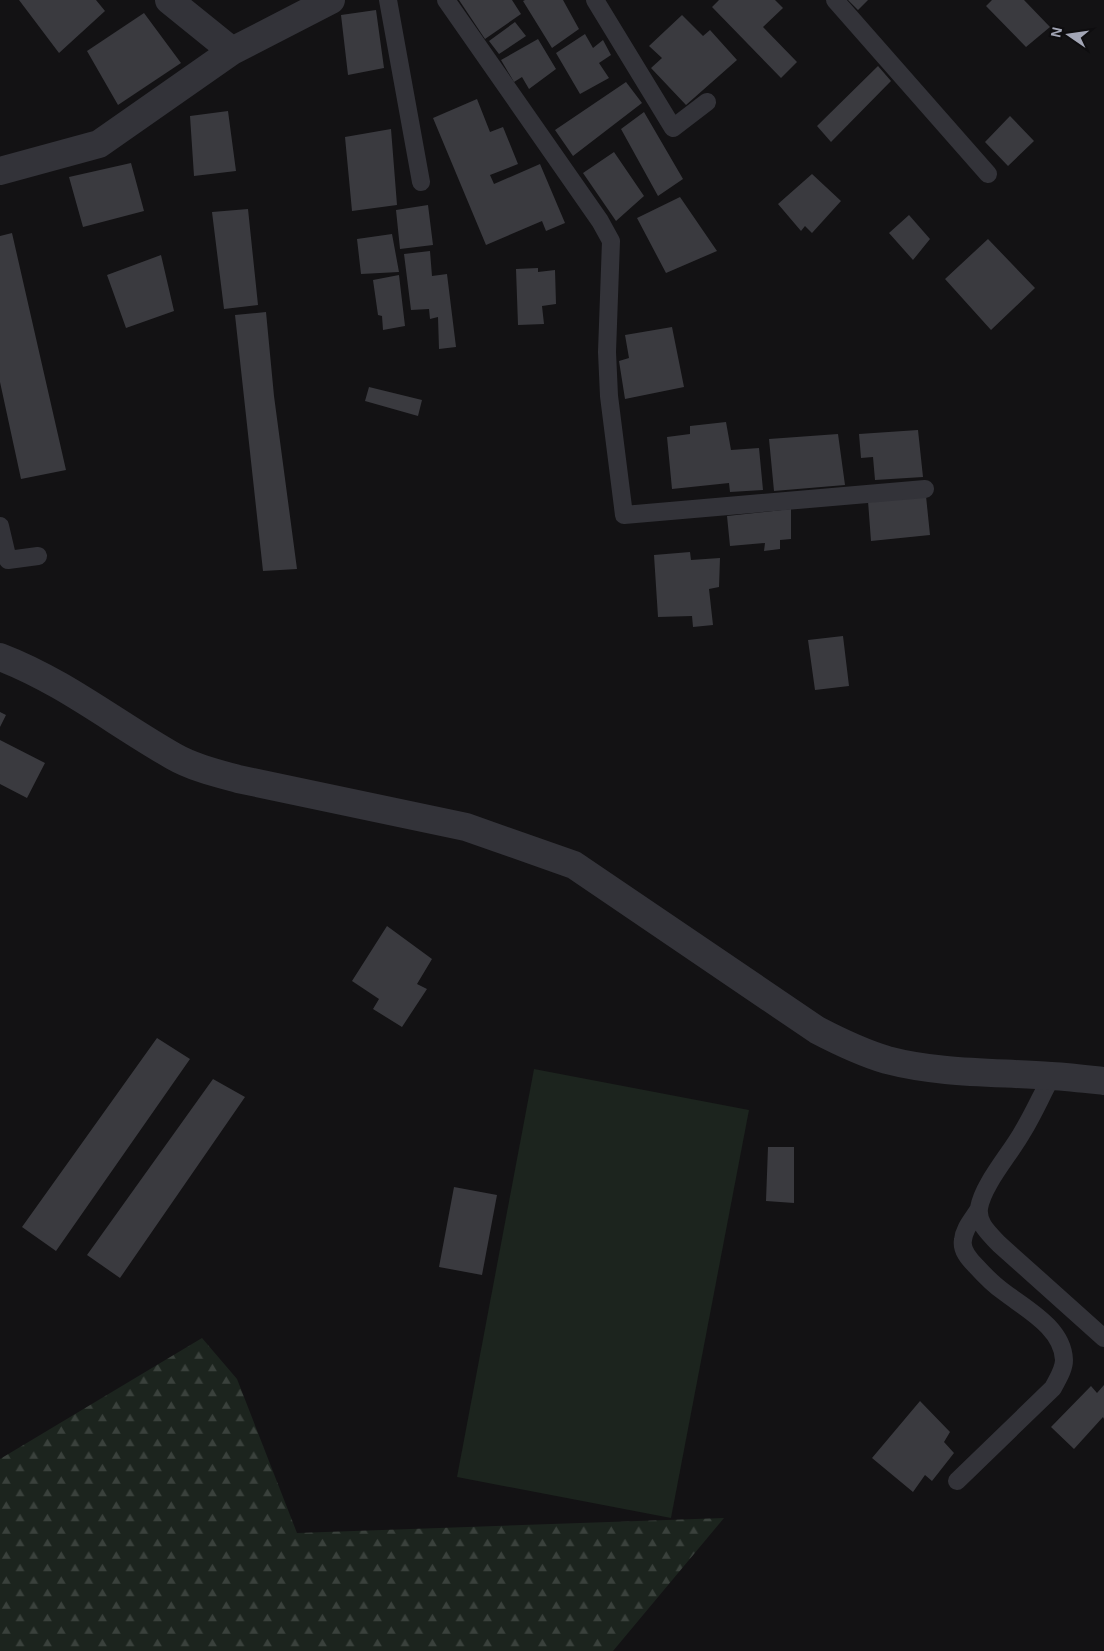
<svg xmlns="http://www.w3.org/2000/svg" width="1104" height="1651" viewBox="0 0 1104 1651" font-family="Arial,sans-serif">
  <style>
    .grass { fill: #1c241e }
    .forest { fill: url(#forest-firs) }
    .building { fill: #3a3a3f }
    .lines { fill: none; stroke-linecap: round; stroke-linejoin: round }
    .lane { stroke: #333339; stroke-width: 18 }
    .street { stroke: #333339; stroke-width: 28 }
  </style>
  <defs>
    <pattern id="forest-firs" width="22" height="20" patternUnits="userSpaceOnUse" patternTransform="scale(1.25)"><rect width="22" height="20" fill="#1c241e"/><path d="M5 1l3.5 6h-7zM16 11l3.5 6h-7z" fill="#3a413c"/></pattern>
  </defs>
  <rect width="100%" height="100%" fill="#131214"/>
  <path class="grass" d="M534,1069L749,1110L671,1518L457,1477Z"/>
  <path class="forest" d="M202,1338L237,1379L297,1533L724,1518L613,1651H0V1459Z"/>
  <path class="building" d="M19,0H96L105,11L59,53Z
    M459,0H512L521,14L485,39Z
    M525,0H563L579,29L552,48L523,1Z
    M719,0H775L783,8L763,27L797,62L781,78L712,7Z
    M848,0H868L858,10Z
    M992,0H1024L1050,27L1026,47L986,6Z
    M376,10L384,68L348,75L341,15Z
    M144,13L181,63L118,105L87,51Z
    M682,15L703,36L710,30L737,60L686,105L651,68L662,58L649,46Z
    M515,22L526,36L499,54L489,41Z
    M585,34L593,48L603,40L611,55L599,63L609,78L580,94L556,53Z
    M538,39L556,69L529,89L522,77L514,82L501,60Z
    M878,66L891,81L831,142L817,126Z
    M626,82L642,103L573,156L555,130Z
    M477,99L490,132L503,127L518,164L490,175L494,184L540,164L565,223L546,231L542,221L486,245L433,118Z
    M228,111L236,171L194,176L190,116Z
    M644,112L683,179L658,196L621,129Z
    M1010,116L1034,141L1008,166L985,142Z
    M391,129L397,205L352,211L345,137Z
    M614,152L644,196L616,221L583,173Z
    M131,163L144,211L83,227L69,177Z
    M812,174L841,201L812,233L805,226L801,231L778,204Z
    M680,197L717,251L666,273L637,218Z
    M428,205L433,245L400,249L396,210Z
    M248,209L258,305L224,309L212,212Z
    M909,215L930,239L913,260L889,233Z
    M12,233L66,470L21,479L0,382V236Z
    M392,234L399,272L361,274L357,239Z
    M988,239L1035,288L991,330L945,279Z
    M430,251L432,276L447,274L456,347L439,349L438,317L430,319L429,309L411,310L404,254Z
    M161,255L174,311L126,328L107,275Z
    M538,268V272L555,270L556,304L542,306L544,324L518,325L516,269Z
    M399,275L405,326L383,330L382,316L378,315L373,280Z
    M266,312L274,396L297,569L263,571L235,315Z
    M672,327L684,387L625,399L619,361L629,358L625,335Z
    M369,387L422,400L418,416L365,401Z
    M726,422L731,450L759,448L763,490L730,492L729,483L672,489L667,437L690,434V426Z
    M918,430L923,477L875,480L873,457L861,458L859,434Z
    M838,434L845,485L774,491L769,439Z
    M926,496L930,535L871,541L868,501Z
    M791,509V539L780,540V549L764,551L765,543L730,546L727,516Z
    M690,552L691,560L720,558L719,587L709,589L713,625L693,627L692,616L658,617L654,555Z
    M843,636L849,686L815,690L808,640Z
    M0,712L6,715L0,727Z
    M0,740L45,763L27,798L0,784Z
    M387,926L432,959L417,984L427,989L402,1027L373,1009L379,999L352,981Z
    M157,1038L190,1059L56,1251L22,1227Z
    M213,1079L245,1097L120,1278L87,1255Z
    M768,1147H794V1203L766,1201Z
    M454,1187L497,1195L482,1275L439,1267Z
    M1104,1385V1419L1103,1417L1074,1449L1051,1427L1091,1386L1097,1393Z
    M920,1401L950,1432L944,1442L954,1453L932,1481L925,1475L913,1492L872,1458Z"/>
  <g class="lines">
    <path class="lane" d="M388,0L421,182
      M446,0L600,221L611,241L607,352L609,396L624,515L925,489
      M595,0L673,128L707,102
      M835,0L988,174
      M0,526L8,560L38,556
      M1052,1076C1042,1094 1034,1113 1023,1131C1011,1153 983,1184 979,1208C977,1224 990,1234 999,1244L1104,1338
      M957,1481L1053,1388C1057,1380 1064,1370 1064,1360C1063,1328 1026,1309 1004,1292C994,1285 985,1276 976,1266C969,1259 961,1250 963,1240C964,1228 973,1219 979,1209"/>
    <path class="street" d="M169,0L232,51
      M0,171L99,144L232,51L331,0
      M0,657C63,681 115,723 173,756C192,767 216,773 238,779L466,827L574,865L817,1030C840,1042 863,1053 887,1060C940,1074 997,1072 1051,1076C1069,1077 1086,1079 1104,1081"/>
  </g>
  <g transform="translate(1069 35) rotate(283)" stroke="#0e0d0f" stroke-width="4" paint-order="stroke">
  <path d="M0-4L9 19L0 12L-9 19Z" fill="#a3a6b6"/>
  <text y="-8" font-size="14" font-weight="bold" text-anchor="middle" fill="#a3a6b6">N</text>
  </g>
</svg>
